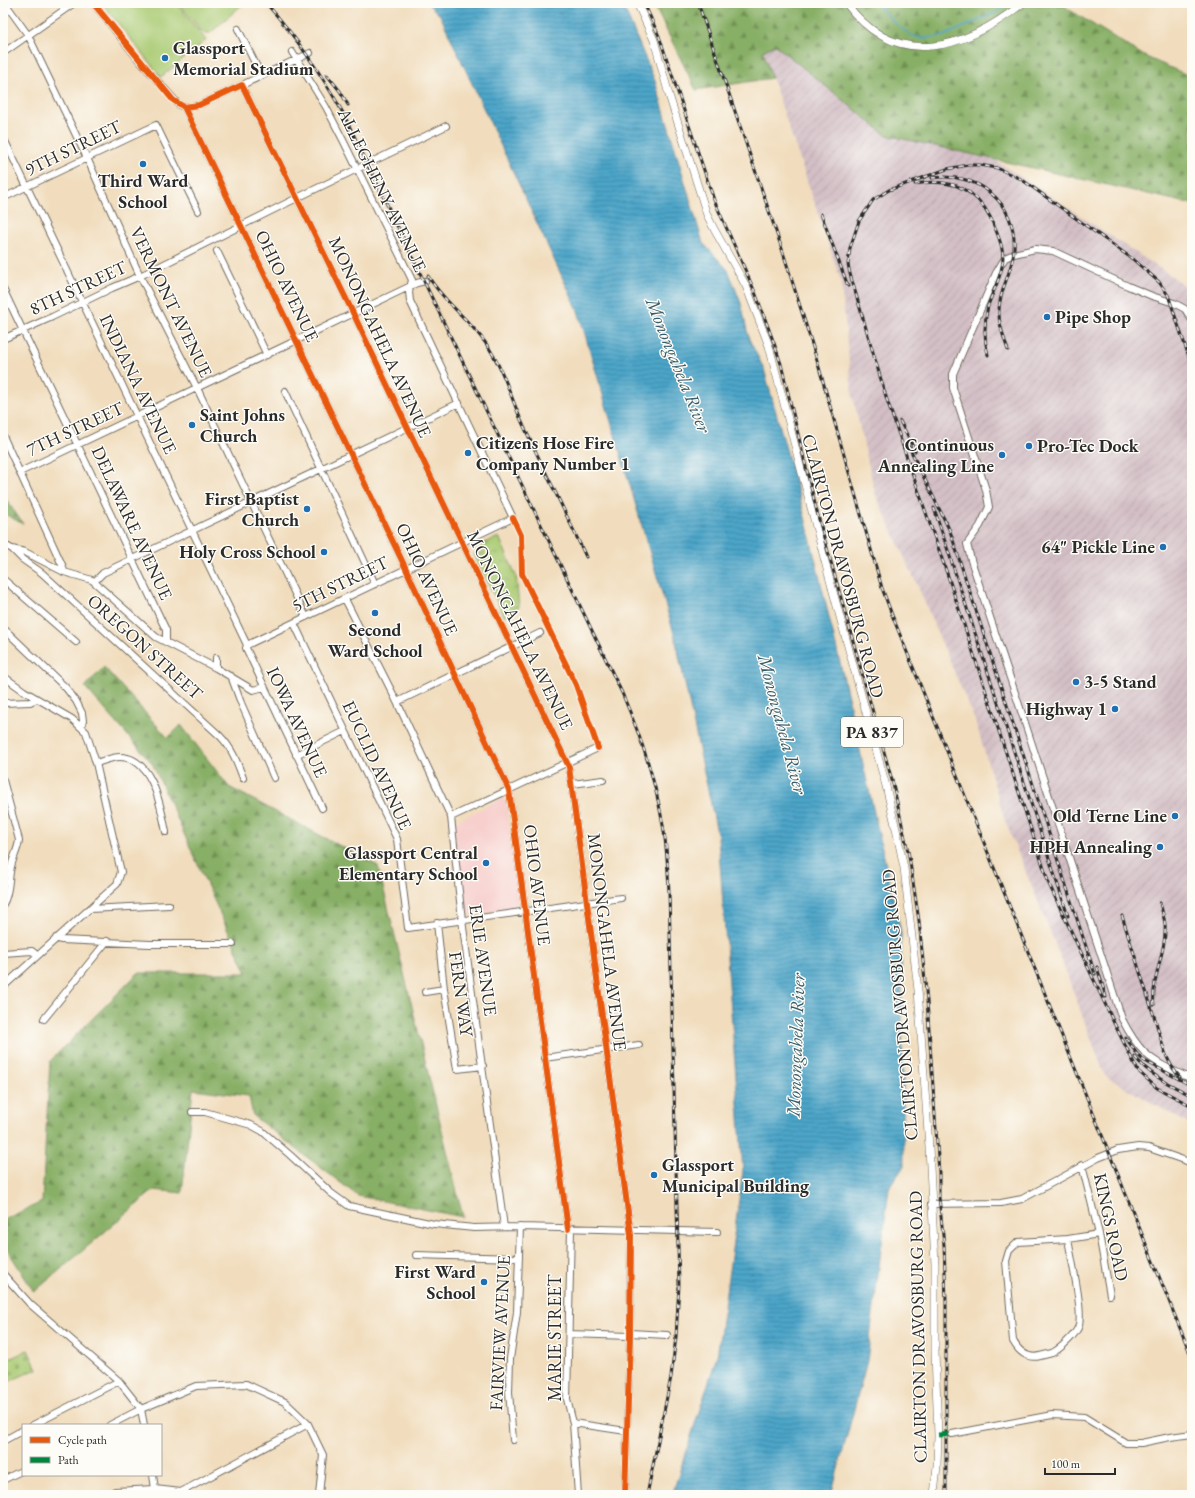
<svg xmlns="http://www.w3.org/2000/svg" width="1195" height="1498" viewBox="0 0 1195 1498" font-family="'EB Garamond',serif">
  <style>
    .built { fill: #f7d0ce }
    .industrial { fill: url(#industrial-furrows) }
    .forest { fill: url(#forest-firs); stroke: #596d48 }
    .cemetery { fill: url(#cemetery-stones); stroke: #6a7b4f }
    .park { fill: url(#park-crowns); stroke: #6a7b4f }
    .pitch { fill: #aacb73; stroke: #6a7b4f }
    .water { fill: url(#water-rules); stroke: #3c687a }
    .lines { fill: none; stroke-linecap: round; stroke-linejoin: round }
    .stream { stroke: #4ca5c9; stroke-width: 1.5 }
    .minor-casing { stroke: #70695e; stroke-width: 8 }
    .major-casing { stroke: #70695e; stroke-width: 8 }
    .minor { stroke: #fff; stroke-width: 6 }
    .major { stroke: #fff; stroke-width: 7 }
    .rail-casing { stroke: #2b2b2b; stroke-width: 3 }
    .rail { stroke: #fdfcf7; stroke-width: 1.5; stroke-dasharray: 4.5; stroke-linecap: butt }
    .quiet { stroke: #00873e; stroke-width: 5; stroke-dasharray: 10 5; stroke-linecap: butt }
    .cycleway-casing { stroke: #fdfcf7; stroke-width: 8 }
    .cycleway { stroke: #e8590c; stroke-width: 6 }
    .poi-dot { fill: #1f6fb2; stroke: #fdfcf7; stroke-width: 1.5 }
    .labels { text-anchor: middle; stroke-width: 3; stroke-linejoin: round; paint-order: stroke }
    .shield { fill: #fdfcf7; stroke: #6a6a68; stroke-width: 1 }
    .shield-label { font-size: 17px; font-weight: bold; fill: #2b2b2b }
    .poi-label { font-size: 18px; font-weight: bold; fill: #2b2b2b; stroke: #fdfcf7; text-anchor: end }
    .street-label { font-size: 18px; fill: #2b2b2b; stroke: #fdfcf7 }
    .water-label { font-size: 19px; font-style: italic; fill: #385c6a; stroke: #fdfcf7 }
  </style>
  <defs>
    <pattern id="industrial-furrows" width="10" height="10" patternUnits="userSpaceOnUse"><rect width="10" height="10" fill="#d2bec4"/><path d="M-1 1l2-2M0 10L10 0M9 11l2-2" fill="none" stroke="#b4a3a9"/></pattern>
    <pattern id="forest-firs" width="22" height="20" patternUnits="userSpaceOnUse"><rect width="22" height="20" fill="#87af65"/><path d="M5 1l3.5 6h-7zM16 11l3.5 6h-7z" fill="#6f8f53"/></pattern>
    <pattern id="cemetery-stones" width="16" height="16" patternUnits="userSpaceOnUse"><rect width="16" height="16" fill="#aacb73"/><path d="M2 7V4a2 2 0 0 1 4 0v3zM10 15v-3a2 2 0 0 1 4 0v3z" fill="#92ae64"/></pattern>
    <pattern id="park-crowns" width="20" height="18" patternUnits="userSpaceOnUse"><rect width="20" height="18" fill="#aacb73"/><path d="M2 6a3 3 0 1 1 6 0M12 15a3 3 0 1 1 6 0" fill="none" stroke="#92ae64"/></pattern>
    <pattern id="water-rules" width="6" height="5" patternUnits="userSpaceOnUse"><rect width="6" height="5" fill="#4ca5c9"/><path d="M0 2.5h6" fill="none" stroke="#3f87a3"/></pattern>
  </defs>
  <rect width="100%" height="100%" fill="#fdfcf7"/>
  <filter id="ink" filterUnits="userSpaceOnUse"><feTurbulence type="fractalNoise" baseFrequency=".025" numOctaves="2"/><feDisplacementMap in="SourceGraphic" scale="8" xChannelSelector="R" yChannelSelector="G"/><feConvolveMatrix kernelMatrix="1 2 1 2 8 2 1 2 1" color-interpolation-filters="sRGB"/></filter>
  <filter id="wash" filterUnits="userSpaceOnUse"><feTurbulence type="fractalNoise" baseFrequency=".012" numOctaves="4" result="noise"/><feDisplacementMap in="SourceGraphic" scale="16" xChannelSelector="R" yChannelSelector="G"/><feGaussianBlur stdDeviation="0.9" result="paint"/><feColorMatrix in="noise" values="0 0 0 0 0 0 0 0 0 0 0 0 0 0 0 0 0 1.4 0 .05"/><feComposite in="paint" operator="in"/></filter>
  <g filter="url(#wash)">
    <rect width="100%" height="100%" fill="#f1ddbd"/>
    <path class="built" d="M503,798L506,801L519,904L517,908L468,915L465,911L453,823Z"/>
    <path class="industrial" d="M775,44L886,135L992,158L1182,283L1192,307V1126L1105,1076L1058,951L1005,821L976,723L919,589L875,493L852,393L841,281L763,51Z"/>
    <path class="forest" d="M653,3H1063L1068,9L1146,57L1192,77V204L886,135L775,45L763,51L772,78L696,90Z
      M3,494L4,496L23,524L3,513Z
      M104,667L168,738L181,725L229,787L378,866L463,1217L358,1196L253,1116L249,1096L193,1089L182,1193L154,1190L34,1292L3,1243V1220L42,1202L50,1061L138,973H247L152,763L85,687Z"/>
    <path class="cemetery" d="M28,1350L37,1369L3,1384V1362Z"/>
    <path class="park" d="M499,537L516,576L519,607L515,611L504,616L474,554L478,552L481,554H483L481,544Z"/>
    <path class="pitch" d="M102,3H176L206,40L161,77Z
      M178,3H244L210,33H203Z"/>
    <path class="water" d="M427,3H622L655,81L703,243L728,270L741,303L749,339L764,369L806,521L843,675L901,932L904,1166L889,1188L867,1361L831,1495H672L717,1356L743,1171L718,837L675,637L578,311L440,15Z"/>
    <g class="lines">
      <path class="stream" d="M876,3L895,23L912,36L925,38L943,36L995,13L1009,3"/>
    </g>
  </g>
  <g filter="url(#ink)">
    <g class="lines">
      <defs>
        <path id="minor" d="M5,3L28,35L87,158L140,276L197,388L306,617
          M238,29L261,75
          M292,52L326,107L343,140L412,280L409,292L410,301L513,518L247,645L246,648L322,808
          M3,53L74,3
          M242,85L310,53
          M184,107L406,569L509,790L568,1229
          M3,137L247,645
          M3,198L156,125L198,211
          M217,251L267,355
          M3,289L166,630V642
          M1192,320L1185,309L1174,303L1152,296L1128,286L1053,251L1035,249L1014,254L1005,258L996,273L953,374V388L986,490L989,507L980,526L967,544L971,560L1026,726L1122,1019C1128,1031 1135,1043 1145,1053C1158,1065 1176,1072 1192,1079
          M3,339L52,317L112,288L140,276L297,198L446,126
          M285,391L375,584
          M3,436L63,567L64,572
          M20,472L417,283L425,281
          M3,544L12,549L25,552L64,572L92,580L156,637L216,668L253,690L264,687
          M12,549L22,559L42,573L220,736C232,748 237,762 243,778
          M3,579L76,642
          M94,582L103,573L459,403
          M345,599L397,702L451,817L462,920L504,1227
          M294,623L397,839L408,928L621,898
          M3,628L66,688L76,701L82,713L83,721L81,727
          M216,668V658
          M3,676L24,691L72,719L86,732L96,763L121,872L117,884L3,987
          M231,676L241,703L274,778
          M397,702L540,633
          M3,703L30,702L37,699
          M296,755L345,731
          M96,763C103,761 112,757 120,757C153,757 161,808 166,832
          M3,780L19,840C18,850 13,857 11,867C8,879 10,893 3,904
          M572,784L603,780
          M451,817L598,748
          M90,909L169,905
          M437,923L444,989L457,1069L483,1066
          M56,938L61,940L150,944H233
          M3,953L32,951L37,955
          M425,992L444,989
          M44,1019L107,941
          M544,1058L639,1045
          M192,1112H205L251,1125L262,1131L290,1155L331,1193L349,1206L434,1224L474,1228L520,1227L717,1232
          M1082,1165L1099,1234L1110,1295
          M931,1204L1001,1203L1022,1199L1098,1158L1118,1150L1138,1147L1149,1148L1192,1163
          M571,1229L567,1399L573,1423L578,1495
          M1068,1239C1071,1258 1083,1308 1079,1325C1077,1334 1060,1349 1052,1353C1048,1354 1044,1355 1040,1356C1028,1359 1019,1352 1013,1341L1006,1261L1009,1251L1018,1242Z
          M1068,1239L1099,1234
          M416,1255L519,1258
          M3,1274L30,1304L119,1381L141,1409L144,1425
          M630,1333L667,1335
          M569,1334L630,1336
          M573,1423L626,1431
          M33,1425L119,1381
          M110,1425L141,1409L196,1386L246,1384L285,1402L308,1424L323,1455L319,1495
          M952,1434L1052,1415L1084,1417L1126,1443H1141L1170,1437L1192,1434
          M513,1440L509,1392L510,1359L517,1312L520,1227
          M3,1441L23,1430
          M153,1475L155,1489L153,1495
          M3,1480L23,1470
          M108,1495L115,1491L155,1489L181,1492L308,1424"/>
        <path id="major" d="M93,3L138,59L179,105L184,107L199,105L242,85L353,313L569,767L631,1235L630,1336L625,1495
          M637,3L654,40L669,95L707,215L714,229L746,286L769,346L828,573L886,786L896,829L904,868L918,990L929,1147L935,1264V1352L938,1435L937,1466L934,1495
          M846,3C897,72 965,49 1023,3"/>
      </defs>
      <use href="#minor" class="minor-casing"/>
      <use href="#major" class="major-casing"/>
      <use href="#minor" class="minor"/>
      <use href="#major" class="major"/>
      <defs>
        <path id="rail" d="M266,3C296,37 321,73 343,113L622,693C640,734 654,775 662,820C667,844 668,868 669,893L679,1285L676,1337L671,1377L647,1495
          M644,3L659,36L714,200L755,292L774,343L781,364L817,512L893,784L909,856L919,921L927,1001L939,1172V1197L944,1245L946,1300V1495
          M698,3L782,249L816,357L882,588L892,615L1192,1358
          M327,75L340,91L348,105
          M932,178C977,171 1017,202 1014,249C1013,272 998,291 999,314C999,326 1004,338 1008,350
          M915,184C954,177 981,191 995,228C1000,240 1005,253 1002,266C1000,280 992,293 988,306C984,322 984,339 988,355
          M821,214L848,286
          M428,276C444,303 472,321 489,348C504,371 510,395 521,420C542,466 565,511 586,557
          M1192,366L1168,295L1159,282L1134,260L1021,179L997,168L980,165H968L947,169L889,190L873,200L859,221L850,248L848,264L850,274L887,400L950,582L1049,884L1114,1023L1138,1071L1157,1088L1192,1106
          M900,421L915,451
          M909,447L950,531L1095,974
          M934,508L1068,916
          M1122,916C1132,948 1143,981 1153,1013C1161,1035 1163,1060 1180,1077
          M1097,967L1106,997
          M1154,1005C1151,977 1167,951 1165,924C1164,917 1162,910 1160,903
          M1126,1038L1137,1054L1143,1060L1192,1086
          M1135,1057C1150,1076 1171,1085 1192,1096"/>
      </defs>
      <use href="#rail" class="rail-casing"/>
      <use href="#rail" class="rail"/>
      <path class="quiet" d="M938,1435L952,1434"/>
      <defs>
        <path id="cycleway" d="M93,3L173,100L184,107L406,569L509,790L568,1229
          M184,107L199,105L242,85L353,313L569,767L631,1235L630,1336L625,1495
          M513,518L521,535L522,574L576,685L598,748"/>
      </defs>
      <use href="#cycleway" class="cycleway-casing"/>
      <use href="#cycleway" class="cycleway"/>
    </g>
  </g>
  <g class="poi-dot">
    <circle cx="165" cy="58" r="4"/>
    <circle cx="143" cy="164" r="4"/>
    <circle cx="1047" cy="317" r="4"/>
    <circle cx="192" cy="425" r="4"/>
    <circle cx="1029" cy="446" r="4"/>
    <circle cx="468" cy="453" r="4"/>
    <circle cx="1002" cy="455" r="4"/>
    <circle cx="307" cy="509" r="4"/>
    <circle cx="1163" cy="547" r="4"/>
    <circle cx="324" cy="552" r="4"/>
    <circle cx="375" cy="613" r="4"/>
    <circle cx="1076" cy="682" r="4"/>
    <circle cx="1115" cy="709" r="4"/>
    <circle cx="1175" cy="816" r="4"/>
    <circle cx="1160" cy="847" r="4"/>
    <circle cx="486" cy="863" r="4"/>
    <circle cx="654" cy="1175" r="4"/>
    <circle cx="484" cy="1282" r="4"/>
  </g>
  <g class="labels">
    <rect class="shield" x="841" y="717" width="62" height="30" rx="3"/>
    <g class="shield-label">
      <text x="872" y="738">PA 837</text>
    </g>
    <g class="poi-label">
      <text x="173" y="54" text-anchor="start">Glassport<tspan x="173" dy="21">Memorial Stadium</tspan></text>
      <text x="143" y="187" text-anchor="middle">Third Ward<tspan x="143" dy="21">School</tspan></text>
      <text x="1055" y="323" text-anchor="start">Pipe Shop</text>
      <text x="200" y="421" text-anchor="start">Saint Johns<tspan x="200" dy="21">Church</tspan></text>
      <text x="476" y="449" text-anchor="start">Citizens Hose Fire<tspan x="476" dy="21">Company Number 1</tspan></text>
      <text x="994" y="451">Continuous<tspan x="994" dy="21">Annealing Line</tspan></text>
      <text x="1037" y="452" text-anchor="start">Pro-Tec Dock</text>
      <text x="299" y="505">First Baptist<tspan x="299" dy="21">Church</tspan></text>
      <text x="1155" y="553">64" Pickle Line</text>
      <text x="316" y="558">Holy Cross School</text>
      <text x="375" y="636" text-anchor="middle">Second<tspan x="375" dy="21">Ward School</tspan></text>
      <text x="1084" y="688" text-anchor="start">3-5 Stand</text>
      <text x="1107" y="715">Highway 1</text>
      <text x="1167" y="822">Old Terne Line</text>
      <text x="1152" y="853">HPH Annealing</text>
      <text x="478" y="859">Glassport Central<tspan x="478" dy="21">Elementary School</tspan></text>
      <text x="662" y="1171" text-anchor="start">Glassport<tspan x="662" dy="21">Municipal Building</tspan></text>
      <text x="476" y="1278">First Ward<tspan x="476" dy="21">School</tspan></text>
    </g>
    <g class="street-label">
      <text transform="translate(73 148) rotate(-26)" y="6">9TH STREET</text>
      <text transform="translate(382 190) rotate(64)" y="6">ALLEGHENY AVENUE</text>
      <text transform="translate(287 286) rotate(64)" y="6">OHIO AVENUE</text>
      <text transform="translate(78 288) rotate(-25)" y="6">8TH STREET</text>
      <text transform="translate(171 302) rotate(64)" y="6">VERMONT AVENUE</text>
      <text transform="translate(380 337) rotate(65)" y="6">MONONGAHELA AVENUE</text>
      <text transform="translate(138 384) rotate(64)" y="6">INDIANA AVENUE</text>
      <text transform="translate(75 429) rotate(-25)" y="6">7TH STREET</text>
      <text transform="translate(132 523) rotate(65)" y="6">DELAWARE AVENUE</text>
      <text transform="translate(843 566) rotate(75)" y="6">CLAIRTON DRAVOSBURG ROAD</text>
      <text transform="translate(427 579) rotate(65)" y="6">OHIO AVENUE</text>
      <text transform="translate(340 584) rotate(-26)" y="6">5TH STREET</text>
      <text transform="translate(520 630) rotate(64)" y="6">MONONGAHELA AVENUE</text>
      <text transform="translate(145 647) rotate(42)" y="6">OREGON STREET</text>
      <text transform="translate(297 722) rotate(65)" y="6">IOWA AVENUE</text>
      <text transform="translate(377 765) rotate(65)" y="6">EUCLID AVENUE</text>
      <text transform="translate(537 885) rotate(83)" y="6">OHIO AVENUE</text>
      <text transform="translate(607 942) rotate(83)" y="6">MONONGAHELA AVENUE</text>
      <text transform="translate(483 960) rotate(82)" y="6">ERIE AVENUE</text>
      <text transform="translate(461 994) rotate(82)" y="6">FERN WAY</text>
      <text transform="translate(900 1005) rotate(-95)" y="6">CLAIRTON DRAVOSBURG ROAD</text>
      <text transform="translate(1111 1227) rotate(78)" y="6">KINGS ROAD</text>
      <text transform="translate(918 1327) rotate(-91)" y="6">CLAIRTON DRAVOSBURG ROAD</text>
      <text transform="translate(500 1333) rotate(-87)" y="6">FAIRVIEW AVENUE</text>
      <text transform="translate(555 1338) rotate(-90)" y="6">MARIE STREET</text>
    </g>
    <g class="water-label">
      <text transform="translate(679 365) rotate(68)" y="7">Monongahela River</text>
      <text transform="translate(783 724) rotate(75)" y="7">Monongahela River</text>
      <text transform="translate(795 1045) rotate(-88)" y="7">Monongahela River</text>
    </g>
  </g>
  <rect width="1195" height="1498" fill="none" stroke="#fdfcf7" stroke-width="16"/>
  <rect x="22" y="1424" width="140" height="52" fill="#fdfcf7" stroke="#a9a8a5"/>
  <rect x="30" y="1437" width="20" height="6" fill="#e8590c" stroke="#a9a8a5"/>
  <text x="58" y="1444" font-size="12" fill="#2b2b2b">Cycle path</text>
  <rect x="30" y="1457" width="20" height="6" fill="#00873e" stroke="#a9a8a5"/>
  <text x="58" y="1464" font-size="12" fill="#2b2b2b">Path</text>
  <path d="M1045 1468v6h70v-6" fill="none" stroke="#2b2b2b" stroke-width="2"/>
  <text x="1051" y="1468" font-size="12" fill="#2b2b2b" stroke="#fdfcf7" stroke-width="3" paint-order="stroke">100 m</text>
</svg>
